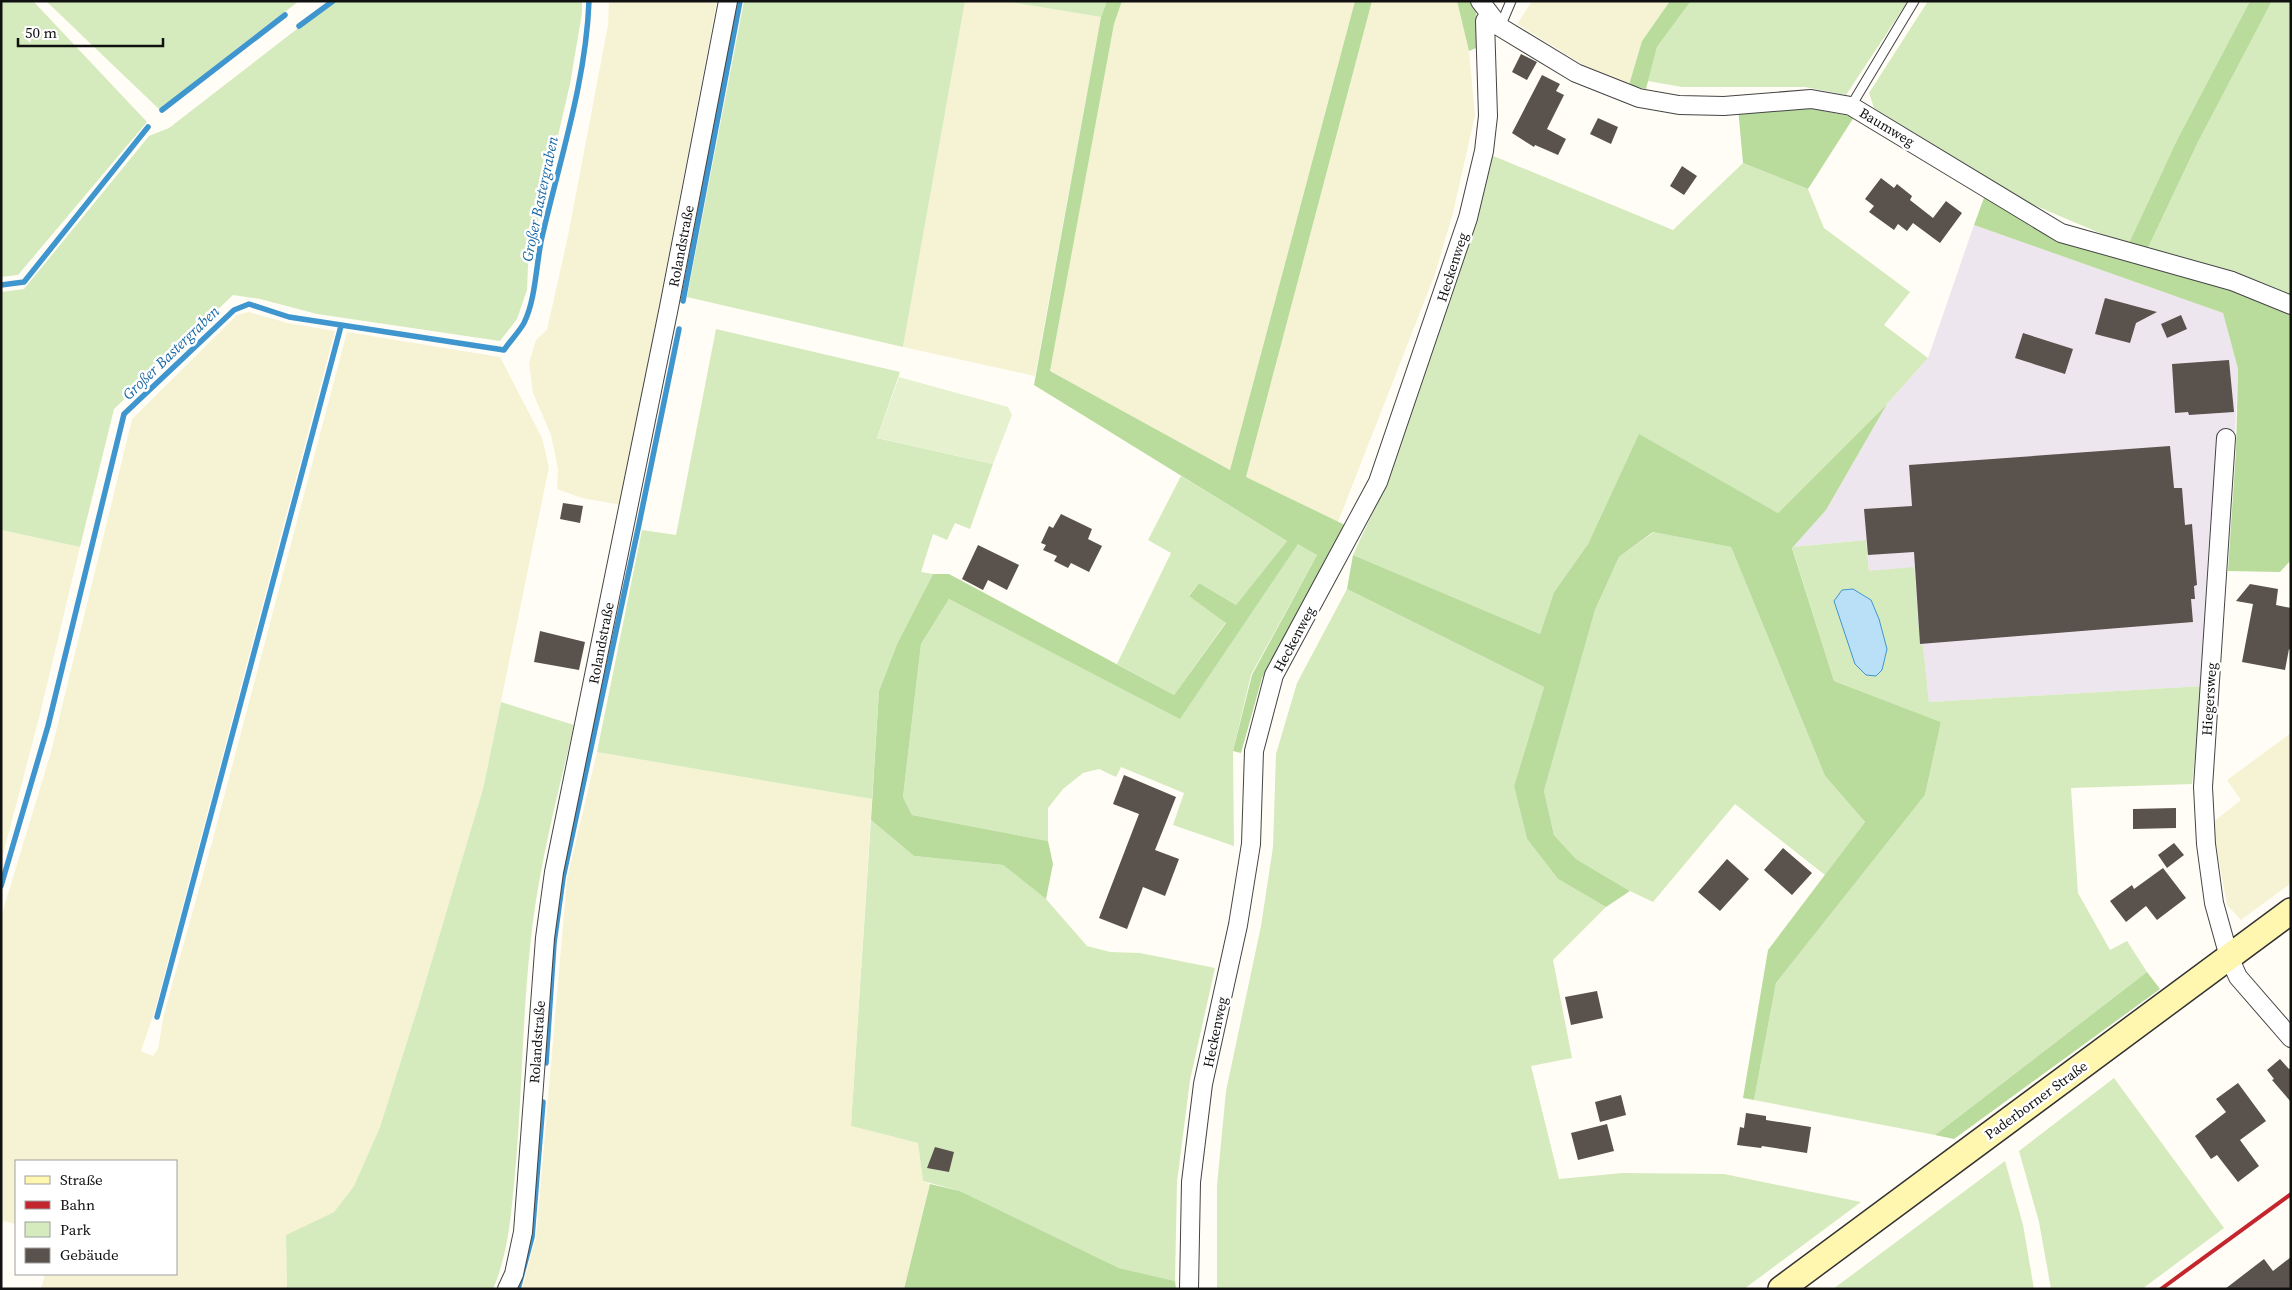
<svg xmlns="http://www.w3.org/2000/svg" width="2292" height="1290" viewBox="0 0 2292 1290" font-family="'Source Serif 4',serif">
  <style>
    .industrial { fill: #eee6ef }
    .farmland { fill: #f6f3d4 }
    .green { fill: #d5ebbd }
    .forest { fill: #b9dc9c }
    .pitch { fill: #e6f2cf }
    .water { fill: #b9e0f7; stroke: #3f96cf }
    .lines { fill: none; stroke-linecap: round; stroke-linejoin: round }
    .stream { stroke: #3f96cf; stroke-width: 5.5 }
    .building { fill: #5a524d }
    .lane-casing { stroke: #444; stroke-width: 11 }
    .street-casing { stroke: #444; stroke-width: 20 }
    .secondary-casing { stroke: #333; stroke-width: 28 }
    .lane { stroke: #fff; stroke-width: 9 }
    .street { stroke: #fff; stroke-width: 18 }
    .secondary { stroke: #fff6b0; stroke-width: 25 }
    .rail { stroke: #c4262e; stroke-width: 4 }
    .labels { text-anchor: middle; stroke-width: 5; stroke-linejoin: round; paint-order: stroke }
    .street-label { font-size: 14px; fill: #111; stroke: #fff }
    .water-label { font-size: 15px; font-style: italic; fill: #1768a6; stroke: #fff }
  </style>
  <rect width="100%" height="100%" fill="#fffdf5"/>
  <path class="industrial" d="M1974,225L2223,313L2238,369L2234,453L2203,686L1929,702L1923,646L1920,645L1869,571L1866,540L1792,547L1826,510L1887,404L1928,358Z"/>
  <path class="farmland" d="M609,1H717L621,505L582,498L557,489L558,469L551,435L533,393L529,363L536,340L547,330L568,236L608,25Z
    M965,1H1004L1101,17L1035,376L903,347Z
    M1122,1H1355L1230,470L1050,371L1114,24Z
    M1372,1H1457L1469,51L1475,115L1453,213L1435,274L1338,522L1246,477Z
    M1532,1H1670L1642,41L1629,85L1585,66L1517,24Z
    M249,312L288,323L335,331L155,1010L141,1051L153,1056L158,1049L164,1014L211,846L347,332L500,357L542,438L549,467L483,789L418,1007L380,1127L354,1186L334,1212L286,1235L287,1289H41L45,1274H176V1161H16V1224L4,1221L1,1226V917L51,752L132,419L237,315Z
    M1,530L80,547L38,722L1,862Z
    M2291,733V883L2241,920L2227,905L2212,823L2241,800L2227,780Z
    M597,752L872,799L851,1126L918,1143L923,1181L930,1184L904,1289H522L536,1237L567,879Z"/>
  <path class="green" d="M1,1H33L147,122L18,275L1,277Z
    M46,1H299L197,80L162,112Z
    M333,1H582V13L570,84L528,265L527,290L517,319L500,341L317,314L260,299L233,295L114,409L80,547L1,530V292L24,289L149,136L169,128Z
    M744,1H965L903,347L687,297Z
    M1004,1H1107L1101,17Z
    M1691,1H1908L1846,95L1805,87H1682L1648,81L1657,47Z
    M1928,1H2250L2177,140L2128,245L2027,202L1874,108L1869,93Z
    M2272,1H2291V297L2147,250L2198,142Z
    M1491,155L1673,230L1743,163L1808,189L1824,228L1910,292L1884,325L1928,358L1887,404L1778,513L1639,435L1588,544L1554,592L1540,634L1353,555L1385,486L1456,282L1476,219Z
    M716,329L900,372L877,438L993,464L970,529L955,523L947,540L933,534L921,572L933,574L897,644L879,691L872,799L597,752L642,530L676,535Z
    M1181,476L1287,541L1236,605L1199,583L1189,595L1226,622L1174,695L1117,664L1171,553L1148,540Z
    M1654,532L1731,547L1825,776L1865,822L1825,875L1735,804L1653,902L1630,891L1576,859L1554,835L1544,791L1595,610L1619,557Z
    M1866,540L1869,571L1914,567L1920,645H1923L1929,702L2203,686L2192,784L2071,788L2078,893L2110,950L2127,941L2147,972L1935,1135L1754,1100L1776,983L1925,795L1941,722L1834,681L1792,547Z
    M1298,543L1317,555L1251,675L1233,751L1234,846L1173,825L1184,793L1121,767L1116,777L1099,769L1083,773L1063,789L1048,808V841L912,815L903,797L921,644L949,599L1180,718Z
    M1347,589L1544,687L1514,786L1527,839L1558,879L1606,907L1553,960L1572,1058L1531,1066L1559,1179L1623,1173L1724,1174L1861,1202L1744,1289H1217V1185L1226,1091L1261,926L1273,847L1276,754L1297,683Z
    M501,702L574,725C557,798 537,873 530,948C522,1023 522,1099 515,1174C511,1213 509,1252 493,1289H287L286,1235L334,1212L354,1186L380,1127L418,1007L483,789Z
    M871,820L914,856L1003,865L1046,899L1087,946L1110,952L1140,953L1215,968L1190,1080L1177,1182L1175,1281L1119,1268L960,1191L923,1181L918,1143L851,1126Z
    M2114,1078L2224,1228L2142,1289H2051L2039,1222L2019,1151Z
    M2005,1161L2023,1225L2034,1289H1833Z"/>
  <path class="forest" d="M1107,1H1122L1114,24L1050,371L1230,470L1355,1H1372L1246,477L1347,526L1262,678L1241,753L1233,751L1252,675L1317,555L1298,544L1180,719L949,599L921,644L903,797L912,815L1048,841L1053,864L1046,899L1003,865L914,856L871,820L879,691L897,644L933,574H949L1174,695L1226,623L1189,596L1199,583L1236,605L1287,541L1034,385L1101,17Z
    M1457,1H1474L1475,5L1481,46L1469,51Z
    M1670,1H1691L1657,47L1646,89L1629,85L1642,41Z
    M2250,1H2272L2198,142L2147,250L2128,245L2177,140Z
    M1803,107L1854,117L1808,189L1743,163L1738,108Z
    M1985,195L2291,311V560L2280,572L2228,571L2236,450L2238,369L2223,313L1974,225Z
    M1887,404L1826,510L1792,548L1834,681L1941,722L1925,795L1776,983L1754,1100L1743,1098L1768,950L1865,822L1825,776L1731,547L1653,532L1619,557L1595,610L1544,791L1554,835L1576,859L1630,891L1606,907L1558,879L1527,839L1514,786L1544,687L1347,589L1353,555L1540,634L1554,592L1588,544L1639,434L1778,513Z
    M2147,972L2160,989L1954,1139L1935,1135Z
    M930,1184L960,1191L1119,1268L1175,1281L1176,1289H904Z"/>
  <path class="pitch" d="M899,377L1008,407L1012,415L993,464L877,438Z"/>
  <path class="water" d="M1853,589L1871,600L1879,619L1887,649L1882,670L1876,676L1866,675L1855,664L1834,601L1842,590Z"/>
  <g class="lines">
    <path class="stream" d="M299,26L333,1
      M162,110L285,15
      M1,285L24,282L148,127
      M683,301L740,1
      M1,886L48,726L124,414L234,310L249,304L289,317L504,350C510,341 519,332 524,323C536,299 536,263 542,237C560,159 586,81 589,1
      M157,1017L341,326
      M546,1063L554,943L563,878L638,529L679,329
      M518,1289L532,1237L543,1102"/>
  </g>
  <path class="building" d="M1521,54L1537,62L1527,80L1512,72Z
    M1542,75L1560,84L1556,91L1564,95L1547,129L1566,139L1558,155L1535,145L1534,147L1512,133Z
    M1598,118L1618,127L1611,144L1590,134Z
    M1682,166L1697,176L1684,195L1670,186Z
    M1881,178L1894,188L1897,184L1912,196L1910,200L1933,218L1946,201L1962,213L1940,243L1913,223L1907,231L1898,224L1894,230L1869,212L1874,206L1865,199Z
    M2105,298L2157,312L2136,323L2130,343L2095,334Z
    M2181,315L2187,329L2167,338L2161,324Z
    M2023,333L2073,349L2065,374L2015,358Z
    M2229,360L2234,412L2189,415L2188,412L2175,413L2172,364Z
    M2170,446L2174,488H2182L2185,525L2192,524L2197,585L2194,586L2195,599H2191L2193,622L1920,644L1914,552L1868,555L1864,509L1912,506L1909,465Z
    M563,503L583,506L580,523L560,519Z
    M1061,514L1092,529L1088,539L1102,546L1089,572L1071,563L1068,568L1054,561L1057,556L1043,550L1046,545L1041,543L1049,526L1053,528Z
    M978,545L1019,565L1007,590L988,580L983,590L962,579Z
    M2250,584L2278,589L2276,605L2291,608V650L2289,649L2285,670L2242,662L2253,604L2236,601Z
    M540,631L585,642L579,670L534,662Z
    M1124,775L1176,797L1155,850L1179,859L1165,896L1143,887L1127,929L1099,918L1139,814L1113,804Z
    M2176,808V828L2133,829V809Z
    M2174,843L2184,855L2167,868L2158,855Z
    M1783,848L1812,873L1792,895L1764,870Z
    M1727,859L1749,879L1720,911L1698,892Z
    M2163,868L2186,898L2157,920L2146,906L2126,922L2110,901L2132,885L2134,889Z
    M1597,991L1603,1018L1571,1025L1565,997Z
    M2280,1059L2289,1069L2291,1068V1102L2272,1080L2274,1079L2267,1070Z
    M2238,1083L2266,1121L2240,1140L2259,1166L2238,1182L2217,1155L2211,1159L2195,1136L2226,1112L2216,1099Z
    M1621,1095L1626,1115L1600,1122L1595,1102Z
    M1746,1113L1766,1116V1120L1811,1127L1807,1153L1762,1146L1761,1148L1737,1145L1740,1127L1744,1128Z
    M1607,1124L1614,1151L1578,1160L1571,1133Z
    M935,1147L954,1152L949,1172L927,1168Z
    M2291,1257V1289H2225L2264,1259L2273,1271Z"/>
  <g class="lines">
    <defs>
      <path id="lane" d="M1500,27L1511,1
        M1851,106L1914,1"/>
      <path id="street" d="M1480,1L1500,27L1576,73L1639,98L1679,105L1724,106L1811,99L1851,106L2061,233L2232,281L2291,305
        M2226,438L2203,787L2206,844L2214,903L2229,957L2238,977L2291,1038
        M507,1289L514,1274L523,1232L545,938L554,872L669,307L728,1
        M1189,1289L1191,1182L1203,1084L1238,925L1251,844L1254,751L1274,675L1378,482L1468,218L1484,151L1488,116L1485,21L1489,15"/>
      <path id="secondary" d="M1781,1289L2291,911"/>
    </defs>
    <use href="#lane" class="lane-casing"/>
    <use href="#street" class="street-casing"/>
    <use href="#secondary" class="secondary-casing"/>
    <use href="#lane" class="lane"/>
    <use href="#street" class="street"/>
    <use href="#secondary" class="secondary"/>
    <path class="rail" d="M2161,1289L2291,1194"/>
  </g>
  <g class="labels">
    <g class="street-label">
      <text transform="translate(1887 127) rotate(31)" y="5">Baumweg</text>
      <text transform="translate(681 246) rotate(-79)" y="5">Rolandstraße</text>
      <text transform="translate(1452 267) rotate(-72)" y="5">Heckenweg</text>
      <text transform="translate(1294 639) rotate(-62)" y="5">Heckenweg</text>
      <text transform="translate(601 643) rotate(-79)" y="5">Rolandstraße</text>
      <text transform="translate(2209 699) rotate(-86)" y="5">Hiegersweg</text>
      <text transform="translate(1215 1032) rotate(-78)" y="5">Heckenweg</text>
      <text transform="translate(537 1042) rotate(-86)" y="5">Rolandstraße</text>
      <text transform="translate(2036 1100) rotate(-36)" y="5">Paderborner Straße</text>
    </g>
    <g class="water-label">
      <text transform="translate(540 199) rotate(-78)" y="5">Großer Bastergraben</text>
      <text transform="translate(171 353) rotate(-44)" y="5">Großer Bastergraben</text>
    </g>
  </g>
  <rect width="2292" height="1290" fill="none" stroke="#111111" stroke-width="5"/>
  <rect x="15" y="1160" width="162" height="115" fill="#ffffff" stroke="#a0a0a0"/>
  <rect x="25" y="1176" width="25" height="8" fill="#fff6b0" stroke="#a0a0a0"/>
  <text x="60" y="1185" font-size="15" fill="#111111">Straße</text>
  <rect x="25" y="1201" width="25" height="8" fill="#c4262e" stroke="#a0a0a0"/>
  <text x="60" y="1210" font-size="15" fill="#111111">Bahn</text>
  <rect x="25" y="1222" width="25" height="15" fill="#d5ebbd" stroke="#a0a0a0"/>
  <text x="60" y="1235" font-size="15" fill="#111111">Park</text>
  <rect x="25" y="1248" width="25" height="15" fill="#5a524d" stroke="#a0a0a0"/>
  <text x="60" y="1260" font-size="15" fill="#111111">Gebäude</text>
  <path d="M18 38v8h145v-8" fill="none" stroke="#111111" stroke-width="2.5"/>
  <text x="25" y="38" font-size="15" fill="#111111" stroke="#ffffff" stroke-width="4" paint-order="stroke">50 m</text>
</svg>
